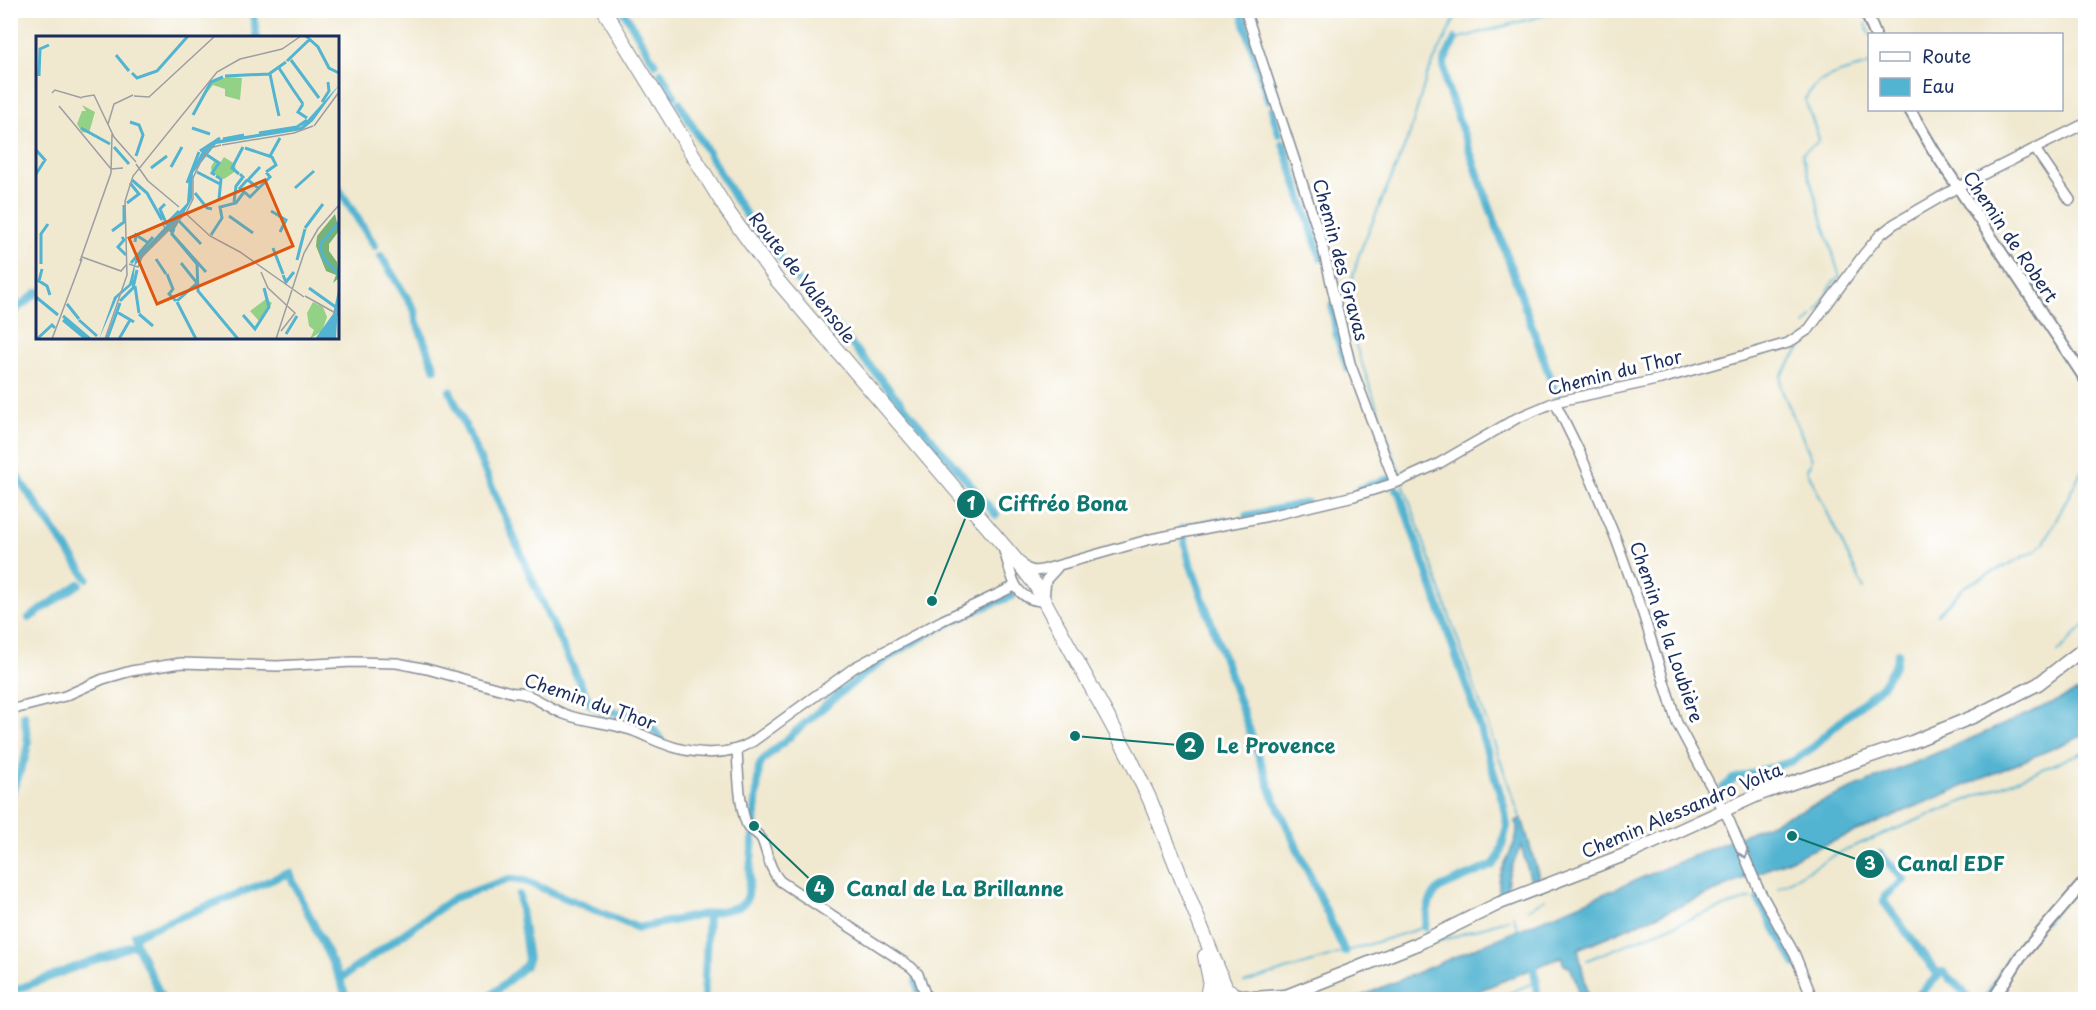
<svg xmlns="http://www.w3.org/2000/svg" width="2096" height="1010" viewBox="0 0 2096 1010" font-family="'Playpen Sans',sans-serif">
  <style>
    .water { fill: #52b4d1; stroke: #367298; stroke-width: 1.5 }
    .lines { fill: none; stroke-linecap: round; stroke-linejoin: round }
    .stream { stroke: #52b4d1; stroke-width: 2 }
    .canal { stroke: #52b4d1; stroke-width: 8 }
    .minor-casing { stroke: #868c96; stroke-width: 12 }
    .tertiary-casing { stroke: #868c96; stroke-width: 14 }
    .secondary-casing { stroke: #868c96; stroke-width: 15 }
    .primary-casing { stroke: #868c96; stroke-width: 16 }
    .minor { stroke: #fff; stroke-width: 9 }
    .tertiary { stroke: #fff; stroke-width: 10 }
    .secondary { stroke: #fff; stroke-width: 12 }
    .primary { stroke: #fff; stroke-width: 14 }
    .oneway { stroke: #8d97ae }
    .labels { text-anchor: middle; stroke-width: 6; stroke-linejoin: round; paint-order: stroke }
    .street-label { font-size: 18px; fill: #1b2f5e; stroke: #fff }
    .inset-river { fill: none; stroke: #52b4d1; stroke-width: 3 }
    .inset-road { fill: none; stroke: #9b9ea2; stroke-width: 1.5 }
    .view { fill: #de5710; fill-opacity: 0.15; stroke: #de5710; stroke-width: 3 }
    .inset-edge { fill: none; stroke: #1b2f5e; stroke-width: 3 }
    .leader { fill: none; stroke: #0f766e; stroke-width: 2 }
    .callout-dot { fill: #0f766e; stroke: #fff; stroke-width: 2 }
    .mark-label { font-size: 18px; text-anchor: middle; font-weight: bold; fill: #fff }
    .callout-label { font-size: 20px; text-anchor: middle; font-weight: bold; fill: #0f766e; stroke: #fff; stroke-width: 6; stroke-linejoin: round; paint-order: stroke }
  </style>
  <rect width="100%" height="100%" fill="#fff"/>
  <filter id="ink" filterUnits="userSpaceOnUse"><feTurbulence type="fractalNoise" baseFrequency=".0167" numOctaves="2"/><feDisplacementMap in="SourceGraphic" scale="12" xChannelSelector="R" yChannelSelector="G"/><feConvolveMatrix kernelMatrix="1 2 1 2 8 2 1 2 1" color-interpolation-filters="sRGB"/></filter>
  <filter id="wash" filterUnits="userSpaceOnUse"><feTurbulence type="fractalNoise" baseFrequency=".008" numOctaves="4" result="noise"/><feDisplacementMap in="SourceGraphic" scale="24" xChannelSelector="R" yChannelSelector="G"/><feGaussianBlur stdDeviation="1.35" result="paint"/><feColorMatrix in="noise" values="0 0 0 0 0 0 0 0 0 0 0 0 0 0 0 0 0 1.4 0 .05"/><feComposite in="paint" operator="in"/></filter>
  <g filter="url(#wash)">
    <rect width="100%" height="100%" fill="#f0e8cf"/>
    <path class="water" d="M2085,688V735L1578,949L1589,999H1579L1576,981L1570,967L1564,965L1561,957L1459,999L1352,1000L1991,730Z
      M1522,818L1540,881L1532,885L1521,846C1515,861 1503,879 1509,895L1501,898C1490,869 1523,848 1516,821Z"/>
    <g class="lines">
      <path class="stream" d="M1865,24L1870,35
        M1460,38L1564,10
        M1817,312L1833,282L1840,277L1803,157L1802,153L1818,142L1819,139L1805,99C1819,73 1845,73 1870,64
        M1805,325L1813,316
        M1808,337L1781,376V388L1812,459L1811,463L1807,469L1808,472L1864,589
        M1401,477L1356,346L1349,292L1359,254L1409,136L1427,75L1459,10
        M1403,483L1521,820
        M1938,614L1965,586L2035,551L2044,543L2086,463
        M2058,652L2086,624
        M1778,888L1842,851L2086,751
        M1528,909L1545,899
        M1513,916L1519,931
        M1430,944L1509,919
        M1587,960L1697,916L1751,898
        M1534,966L1540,980
        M1244,983L1425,927L1427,932
        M1493,1000L1533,983"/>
      <path class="canal" d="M252,10L257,38
        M623,10L655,64
        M1241,10L1268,100
        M1455,39L1444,62L1446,84L1556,394
        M661,73L674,96
        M679,103L736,200L763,239L777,253L788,268
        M1272,110L1279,134
        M1283,143L1321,258
        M338,188L375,246
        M381,256L415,311L416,320L435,369
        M792,274L996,515
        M1332,305L1337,336L1348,369
        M10,314L38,292
        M2077,375L2086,389
        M450,391L546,611L590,704L602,711L640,715L644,717L661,740
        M10,466L87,578
        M1359,489L1389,479
        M1396,489L1399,492L1471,699L1504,806L1507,826L1499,857L1493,865L1440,888C1428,898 1427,912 1425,927
        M1246,516L1307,503
        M1182,528L1225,520
        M1184,538L1190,563L1275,802L1277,804L1345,952
        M29,618L79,584
        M1723,788L1733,779L1793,761L1815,746L1825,735L1882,686L1896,663L1898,653
        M10,796L25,758L28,743L24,715
        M1880,854L1904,880L1885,896L1884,902L1936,972H1943L1972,1000
        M1758,899L1796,965
        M2061,899L2086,871
        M2044,920L2056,904
        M136,944L163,1000
        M1533,968C1538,980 1534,987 1539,1000
        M340,979L454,898L509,879L525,881L638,928L739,907L745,902L748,895L759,767L763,760C794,734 823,706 854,682C902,645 955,617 1012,596
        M916,981L921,1000
        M10,992L136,944L135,935L289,873L340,979L347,1000
        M486,1000L526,965L528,960L519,895
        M704,1000L708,915
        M1913,1000L1938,976L1936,972
        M1986,1000L2014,953L2036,928"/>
    </g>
  </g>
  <g filter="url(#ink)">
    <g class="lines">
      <defs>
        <path id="minor" d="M1245,10L1321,240L1350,363L1395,483
          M2035,149L2070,200
          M1555,402L1580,453L1616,539L1643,614L1677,723L1729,820L1758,888L1795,955L1813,1000
          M1004,551C1012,573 1012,599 1041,601
          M1022,567L1034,571L1042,570L1151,539L1274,515L1354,496L1398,482L1438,464L1517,418L1555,402L1661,379L1788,343L1809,329L1864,254L1880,235L1894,224L1958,187L2086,123
          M1044,598L1046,580L1057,568
          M10,710L65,696L103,679L131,671L181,663L277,666L353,662L397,663L427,669L514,693C529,691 548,708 564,714C584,722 607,722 627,729C639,732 650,739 662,743C689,754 726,758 752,742L855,667L943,620L1015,586
          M737,749C738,769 739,808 747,825C751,832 760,833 763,842C768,856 770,870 780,881L911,967L918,974L927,1000"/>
        <path id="tertiary" d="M1865,10L1875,34
          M1910,110L1934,151L2086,380
          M1993,1000L2020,957L2086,880"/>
        <path id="secondary" d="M1233,994L1253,998L1284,996
          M1276,1000L1417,944L1500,903L1632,852L1760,794L1912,742L1975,716L2038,684L2086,647"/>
        <path id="primary" d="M604,10L728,212L777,280L1021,566L1035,584L1129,756L1150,800L1226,989
          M1205,956L1210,980L1208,992
          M1218,988L1230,991L1235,1000"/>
      </defs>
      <use href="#minor" class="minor-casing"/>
      <use href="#tertiary" class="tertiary-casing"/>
      <use href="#secondary" class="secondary-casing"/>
      <use href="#primary" class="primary-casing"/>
      <use href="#minor" class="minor"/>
      <use href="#tertiary" class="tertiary"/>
      <use href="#secondary" class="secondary"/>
      <use href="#primary" class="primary"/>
    </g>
    <defs><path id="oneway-chevron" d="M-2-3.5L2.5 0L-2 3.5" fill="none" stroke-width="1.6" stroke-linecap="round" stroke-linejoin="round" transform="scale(1.5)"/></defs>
    <use class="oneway" href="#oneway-chevron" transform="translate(1744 854) rotate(67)"/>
  </g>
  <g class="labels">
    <g class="street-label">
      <text transform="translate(2010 237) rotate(56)" y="6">Chemin de Robert</text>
      <text transform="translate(1340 260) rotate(75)" y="6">Chemin des Gravas</text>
      <text transform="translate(802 278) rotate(52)" y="6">Route de Valensole</text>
      <text transform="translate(1615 373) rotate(-14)" y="6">Chemin du Thor</text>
      <text transform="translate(1666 632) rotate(71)" y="6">Chemin de la Loubière</text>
      <text transform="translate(590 702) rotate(19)" y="6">Chemin du Thor</text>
      <text transform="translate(1682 811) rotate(-23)" y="6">Chemin Alessandro Volta</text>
    </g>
  </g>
  <g transform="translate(36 36)">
    <rect width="303" height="303" fill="#f0e8cf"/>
    <path d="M191,41L206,42L204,64L189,60V53L177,49L165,64L176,46ZM46,69L59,76L53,97L46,96L41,88L46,75H50ZM188,121L199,128L200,135L188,143L176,137L175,131L179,124L184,127ZM230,263L236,267L224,286L214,275ZM277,266L287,271L291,281L286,295L274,303L278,294L273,290L271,277Z" fill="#93d187"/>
    <path d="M299,178L303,195L293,208V215L301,226L303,242L297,247L300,239L290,235L280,210L281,200Z" fill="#76b374"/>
    <path d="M303,49L277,85L266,94L180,108L157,137L156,163L136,198L133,195L99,229L97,248L81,262L63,303L78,261L93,248L100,222L128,192L126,188V184L129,191L151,167L153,139L168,112L183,104L265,91ZM303,250L300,303H279L297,278Z" fill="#52b4d1"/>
    <path class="inset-river" d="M270,0L282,11L293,32L303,37M80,19L93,35M255,24L283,62M251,25L274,3M243,32L256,52M96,37L101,42L121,35L152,0M234,38L239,62M3,40L4,13L13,9M189,40L233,38L250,26M256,52L267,68M239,62L243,80M286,66L293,55L292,46M267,68L262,76L271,82M157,79L175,46L187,41M94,86L103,89L107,99L100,120M45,92L74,108M156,92L174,98M223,97L261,91L271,84M187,103L208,99M78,111L93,128M209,112L236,121L240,129L230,136M0,114L9,124L0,138M164,115L184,102M171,119L183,127L176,137L179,139M234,120L244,102M135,131L146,111M115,132L131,120M161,136L184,148M203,138L196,132L207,111M180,140L185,143L183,163M96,144L111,157L126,184M211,144L204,152L214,161L234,141L230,136M151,147L163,116M222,152L212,144L224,131M259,152L278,135M159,157L171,172L176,173M198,166L200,150L207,141L204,138M91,167L103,158L94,147M129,168L124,173L131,189M235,175L250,184L244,196M193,180L217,197M143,185L165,208M130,188L143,175M269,192L287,168M138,193L136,198L153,217M76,195L88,186V169M135,197L161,228L162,255L202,303M175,199L186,182L184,171L200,167L208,156M86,201L88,204L82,211L90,219M99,206L100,199L111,206M284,209L303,186M284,210L288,223L303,239M237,212L247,238M153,217L170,236M120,223L130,238M261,224L269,193M95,227L117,201M145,227L161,247M5,228V198L12,188M6,233L3,245L11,250L14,259M131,238L137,253L133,258L140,265M247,239L250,246L258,236M99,250L103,277M273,252L301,272M0,261L22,279M84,265L97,252L101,234M141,265L160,248M141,266L160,303M31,268L43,283M81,276L98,286M103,278L117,290M207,279L219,293L233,271L228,252M27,280L54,303M27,284L50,303M43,284L61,300M78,284L84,267M250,298L261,280M1,303L16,289L19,292M71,303L78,284M83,303L94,284"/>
    <path class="inset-road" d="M16,57L19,54L46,62M98,60L113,61L179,0M46,61L58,59L78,101L100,126M23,70L38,88M38,88L75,133L87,132M72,88L78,68L97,59M278,90L303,56M186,109L258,97L277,90M100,128L112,145L143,171M148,176L174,200L204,216L268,261M150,177L157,163V142L166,123L174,112L185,109M46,221L85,235L91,228M44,225L75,137L76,98M93,228L102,231L107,219L149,178M225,236L232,252L259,277L245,295M269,260L303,279M16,303L46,223M69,303L91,239L89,165L97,140L181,36L204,23L246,13L265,0M240,303L268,217L282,193L303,169"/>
    <path class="view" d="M229,144L257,210L121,268L93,202Z"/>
    <rect width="303" height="303" class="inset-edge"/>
  </g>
  <path class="leader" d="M932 601L971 504M1075 736L1190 746M1792 836L1870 864M754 826L820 889"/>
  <g class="callout-dot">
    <circle cx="932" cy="601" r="6"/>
    <circle cx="1075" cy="736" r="6"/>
    <circle cx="1792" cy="836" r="6"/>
    <circle cx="754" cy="826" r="6"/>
    <circle cx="971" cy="504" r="15"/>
    <circle cx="1190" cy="746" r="15"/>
    <circle cx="1870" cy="864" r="15"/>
    <circle cx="820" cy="889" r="15"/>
  </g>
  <g class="mark-label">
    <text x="971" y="510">1</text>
    <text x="1190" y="752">2</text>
    <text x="1870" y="870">3</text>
    <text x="820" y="895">4</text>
  </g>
  <g class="callout-label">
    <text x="1063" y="511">Ciffréo Bona</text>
    <text x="1276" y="753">Le Provence</text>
    <text x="1951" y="871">Canal EDF</text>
    <text x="955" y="896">Canal de La Brillanne</text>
  </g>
  <rect width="2096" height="1010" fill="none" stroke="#fff" stroke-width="36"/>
  <rect x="1868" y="33" width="195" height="78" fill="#ffffff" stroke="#a4acbf" stroke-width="1.5"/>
  <rect x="1880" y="52" width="30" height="9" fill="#ffffff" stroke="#a4acbf" stroke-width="1.5"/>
  <text x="1922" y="63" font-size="18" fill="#1b2f5e">Route</text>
  <rect x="1880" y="78" width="30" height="18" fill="#52b4d1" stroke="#a4acbf" stroke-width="1.5"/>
  <text x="1922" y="93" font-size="18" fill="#1b2f5e">Eau</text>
</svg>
